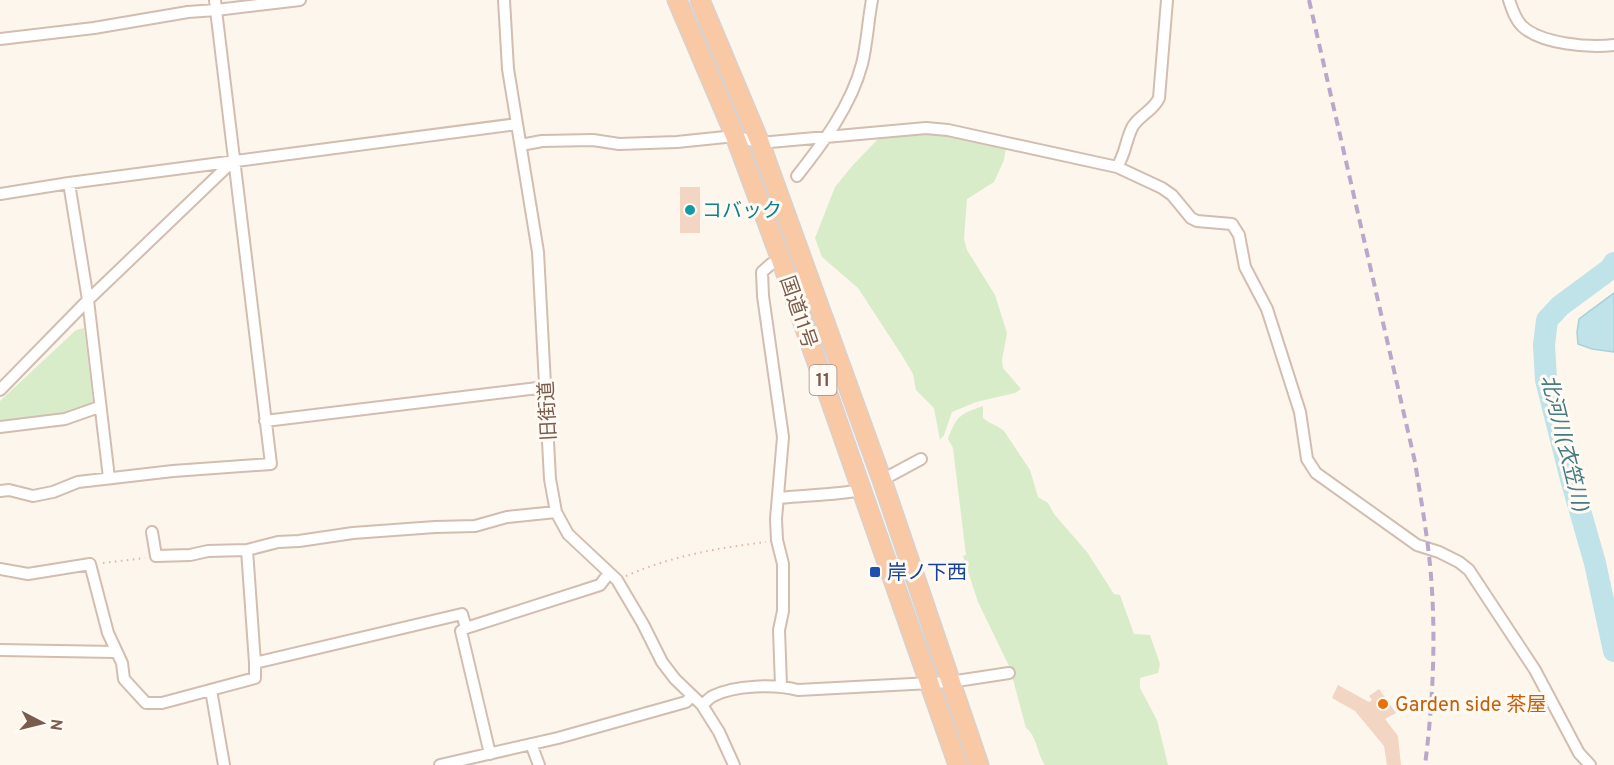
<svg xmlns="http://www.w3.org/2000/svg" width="1614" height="765" viewBox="0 0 1614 765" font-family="Overpass,'Noto Sans JP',sans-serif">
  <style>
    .green { fill: #d8ecc9 }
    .water { fill: #bfe3e8; stroke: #a5d3da; stroke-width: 1.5 }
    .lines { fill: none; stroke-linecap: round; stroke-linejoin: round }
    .river { stroke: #bfe3e8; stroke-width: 22 }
    .building { fill: #f3d5c3 }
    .minor-casing { stroke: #d1beb0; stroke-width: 14 }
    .trunk-casing { stroke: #dad1cd; stroke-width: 21 }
    .path { stroke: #d9b8a5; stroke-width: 2; stroke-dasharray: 1.5 4.5; stroke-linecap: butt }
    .minor { stroke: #fff; stroke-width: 10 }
    .trunk { stroke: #f9c8a4; stroke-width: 18 }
    .rail { stroke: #b9a8c9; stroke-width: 4; stroke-dasharray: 9 6; stroke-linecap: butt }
    .culture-dot { fill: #0f9aa8; stroke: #fffaf3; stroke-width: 2 }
    .transit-dot { fill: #1a4fb4; stroke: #fffaf3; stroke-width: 2 }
    .food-dot { fill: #e8710a; stroke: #fffaf3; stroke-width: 2 }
    .labels { text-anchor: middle; stroke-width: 6; stroke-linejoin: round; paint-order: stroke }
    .shield { fill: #fffaf3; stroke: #a28b7f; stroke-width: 1.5 }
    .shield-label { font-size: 18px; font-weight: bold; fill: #7a5c4d }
    .culture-label { font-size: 20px; fill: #0d838f; stroke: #fffaf3; text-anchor: start }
    .street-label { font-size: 20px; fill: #7a5c4d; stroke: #fffaf3 }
    .transit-label { font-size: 20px; fill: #164399; stroke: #fffaf3; text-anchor: start }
    .food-label { font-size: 20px; fill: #c56008; stroke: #fffaf3; text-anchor: start }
    .water-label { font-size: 21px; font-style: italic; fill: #437c86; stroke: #fffaf3 }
  </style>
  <rect width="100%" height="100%" fill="#fdf6ec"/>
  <path class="green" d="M926,134H941L1006,148L1004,160L994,182L967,199L964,239L967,250L995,295L1007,333L1002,360L1003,368L1021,389L1015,393L976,402L952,412L944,435L940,440L934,408L916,390L913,374L903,357L858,288L822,257L815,238L835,187L853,165L879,138Z
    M84,328L93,403L67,413L0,422V401L76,330Z
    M983,406V418C990,424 997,425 1004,431L1030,470L1038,497L1048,503L1054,514L1087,552L1114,594L1120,595L1134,634L1150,635L1160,664L1158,673L1140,678V688L1157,720L1168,765H1045C1037,754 1037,736 1026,728L1010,668L978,602L963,556L966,555L953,448L948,439C957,415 959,415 983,406Z"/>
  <path class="water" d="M1614,293V352L1592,349L1578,344L1577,332L1579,319Z"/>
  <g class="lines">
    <path class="river" d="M1614,263L1610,269L1560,306L1547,320L1544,345L1546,380L1571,479L1595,563L1614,651"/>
  </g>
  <path class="building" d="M680,187H700V233H680Z
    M1338,685L1369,702L1372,700L1369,696L1379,689L1396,713L1385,719L1398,736L1401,765H1387L1384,746L1355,711L1332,698Z"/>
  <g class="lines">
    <defs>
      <path id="minor" d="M215,0L216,10L300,0
        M504,0L508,69L538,252L550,479L556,512L568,534L617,580L643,624L662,662L675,679L702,705L719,732L734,765
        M1509,0C1512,9 1515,19 1522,26C1541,44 1589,48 1614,45
        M0,39L94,28L188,12L216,10L271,464L173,471L78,482L53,492L33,496L9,490L0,491
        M521,145L542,141L593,140L619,144L677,142L735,136L760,143L926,128L948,130L1117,167L1162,188L1172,195L1191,218L1197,221L1232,224L1239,235L1245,267L1267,309L1300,412L1307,459L1316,473L1417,545L1439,552L1459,562L1469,570L1535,670L1579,753L1590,765
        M1117,167C1126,153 1126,138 1133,126C1140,115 1154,110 1159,98L1167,0
        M797,176C823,143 851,106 862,64C867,44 868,21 872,0
        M69,183L88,300L109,478
        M0,194L69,183L517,124
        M0,390L88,300L233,161
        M265,421L546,387
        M0,427L65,419L99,407
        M882,480L921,459
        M779,498C807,495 834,495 862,490
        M152,532L156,556L190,555L208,551L247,550L278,542L299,541L353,533L435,527L475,526L507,517L556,512
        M247,550L255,663L462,614L466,628L600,585L609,573
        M0,569L28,574L90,564L108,633L122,663L124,679L146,703H162L255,678V663
        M466,628L461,631L490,754
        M0,650L115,652
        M781,685L779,630L783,611V564L777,540L776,519L783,437L763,296L762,272L771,264L781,260
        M211,690L224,765
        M702,705C706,702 709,698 713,696C735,685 775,684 798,690L950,682L1009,673
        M531,744L539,765
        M440,765L558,738L686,702L692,696"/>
      <path id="trunk" d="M677,0L735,136L781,260L958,765
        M700,0L760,143L882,480L979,765"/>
    </defs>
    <use href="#minor" class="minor-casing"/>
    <use href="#trunk" class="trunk-casing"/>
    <path class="path" d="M103,563L145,558
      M626,576C671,556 718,548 766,542"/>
    <use href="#minor" class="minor"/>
    <use href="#trunk" class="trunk"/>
    <path class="rail" d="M1309,0L1415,462C1421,500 1428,538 1431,576C1436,639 1433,703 1425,765"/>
  </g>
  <circle class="culture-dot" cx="690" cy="210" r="6"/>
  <rect class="transit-dot" x="869" y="566" width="12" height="12" rx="3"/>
  <circle class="food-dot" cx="1383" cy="704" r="6"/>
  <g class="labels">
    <rect class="shield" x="809.5" y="365" width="27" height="30" rx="4.5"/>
    <g class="shield-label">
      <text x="823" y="386">11</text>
    </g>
    <g class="culture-label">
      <text x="702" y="217">コバック</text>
    </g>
    <g class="street-label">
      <text transform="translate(799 312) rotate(71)" y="7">国道11号</text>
      <text transform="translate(547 411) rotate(-93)" y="7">旧街道</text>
    </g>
    <g class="transit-label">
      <text x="887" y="579">岸ノ下西</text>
    </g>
    <g class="food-label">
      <text x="1395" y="711">Garden side 茶屋</text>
    </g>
    <g class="water-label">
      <text transform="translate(1565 443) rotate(76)" y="7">北河川(衣笠川)</text>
    </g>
  </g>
  <g transform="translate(42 723) rotate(97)" stroke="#fffaf3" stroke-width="4.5" paint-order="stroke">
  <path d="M0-4.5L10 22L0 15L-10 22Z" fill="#7a5c4d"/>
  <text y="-9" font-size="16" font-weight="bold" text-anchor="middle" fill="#7a5c4d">N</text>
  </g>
</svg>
